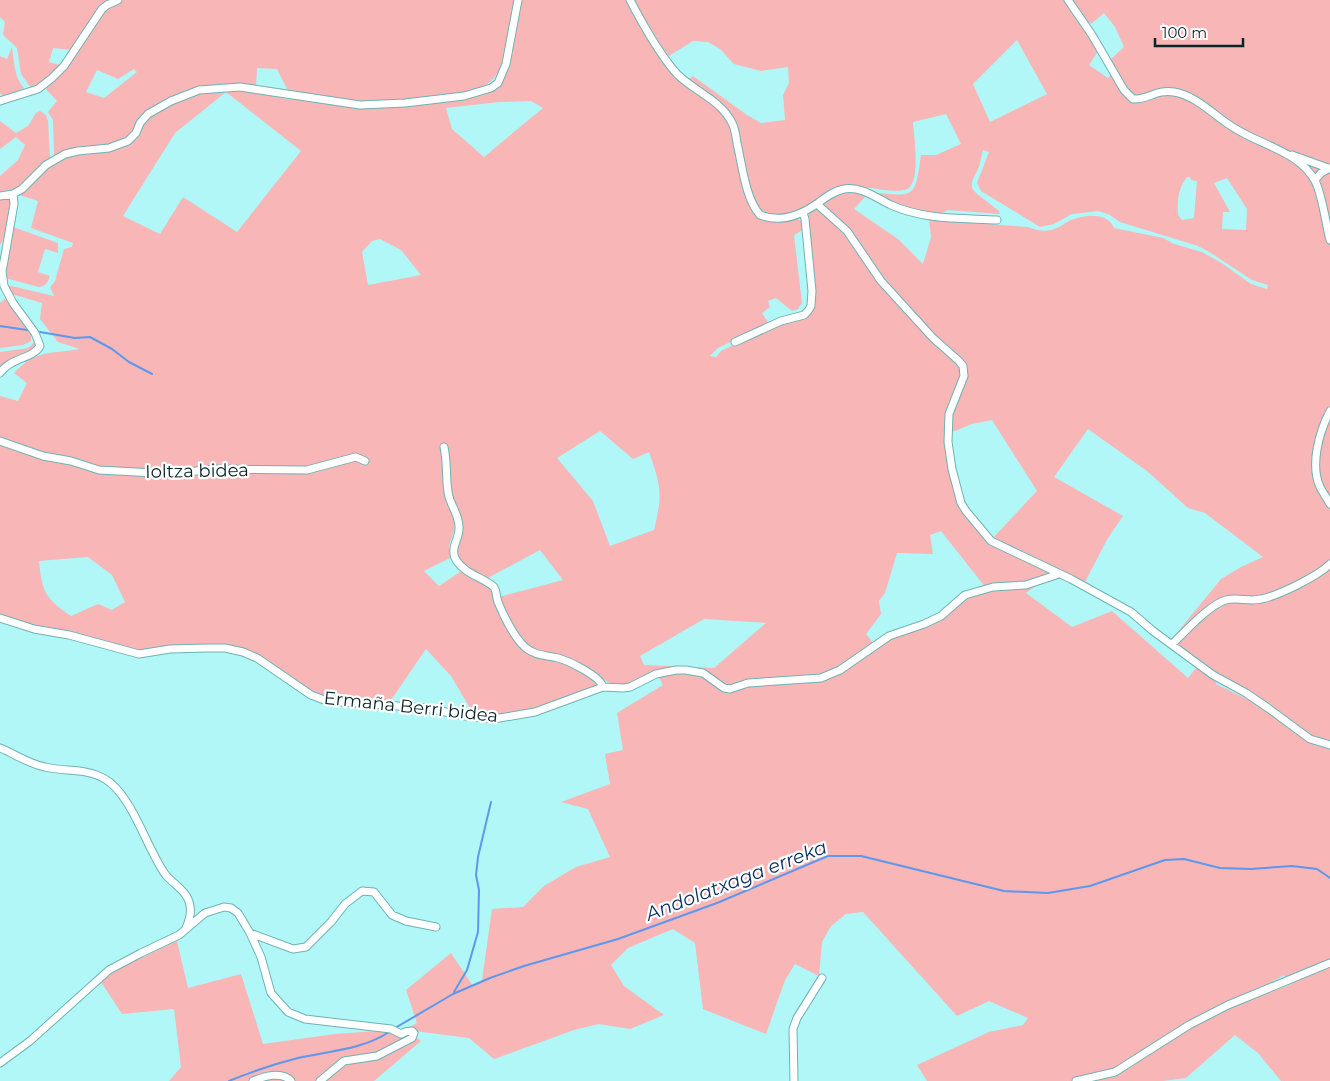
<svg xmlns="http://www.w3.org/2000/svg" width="1330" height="1081" viewBox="0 0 1330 1081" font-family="Montserrat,sans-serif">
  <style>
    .green { fill: #f8b6b7; fill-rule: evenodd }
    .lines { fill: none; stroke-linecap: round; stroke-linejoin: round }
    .stream { stroke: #5d98ec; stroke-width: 2 }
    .minor-casing { stroke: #6eb2b4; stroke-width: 9 }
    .minor { stroke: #fff; stroke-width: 7 }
    .labels { text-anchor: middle; stroke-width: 4.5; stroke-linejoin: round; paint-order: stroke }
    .street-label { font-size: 18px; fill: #082627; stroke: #fff }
    .water-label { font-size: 19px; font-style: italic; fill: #0a3166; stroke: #fff }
  </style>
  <rect width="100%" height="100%" fill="#b1f7f8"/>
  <path class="green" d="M0,0H113L103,5L98,11L72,50L53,48L49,62L67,67C84,43 94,11 122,0H515L501,67C493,83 481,90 464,94L376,103L288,91L277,69L257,68L256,87L240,85L244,90L286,99H309L362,107L407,105L480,96C511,85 507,71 511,43C514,29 517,14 520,0H627L663,63L680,81L688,80L693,76L747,115L761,123L785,120L783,95L789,83L788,67L761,71L734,64L720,49L708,42L693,41L669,56L662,47L633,0H1066L1100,48L1089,65L1108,78L1113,71L1130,100L1131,94L1124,84L1111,59L1124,47L1115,27L1104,13L1091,24L1083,17L1071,0H1330V166L1320,163L1323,169L1315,175L1312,181L1318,197H1322L1319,184V178L1330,171V407C1316,432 1309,462 1319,489H1323C1315,465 1319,439 1330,416V743C1304,738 1287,719 1267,704C1251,692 1234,683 1216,674V684L1265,708L1314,745L1330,749V1081H1281L1258,1053L1235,1035L1186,1078L1163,1081H927L917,1065L989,1032L1023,1025L1028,1018L989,1001L957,1016L863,912L846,914L831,926L822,942L819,976L795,964L785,980L766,1034L703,1009L695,943L673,929L628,948L611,965L624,986L664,1015L630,1029L599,1024L574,1030L494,1059L469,1038L407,1030L421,1041L374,1081H169L181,1067L174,1009L122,1014L101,982L116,970L177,941L188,988L241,974L263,1044L335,1034L406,1029L417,1023L406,990L451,953L473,986L482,980L492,909L523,907L544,886L576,867L610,857L588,809L561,802L610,784L605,754L623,750L617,713L663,685L656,672L631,684L619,685L610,683L562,657L540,654L524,643L517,634L499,597L563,580L540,550L486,579C475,573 462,567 457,555C453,545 461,539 461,529C461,517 453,508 451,496C448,481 450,465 447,450L442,449L444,463V490L453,516L455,526L449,546L450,558L424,571L439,586L463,570L489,584L492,589L495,599L514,636L521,646L538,657L556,659L570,665L596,681L599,683L598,686L546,704L534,711L499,715L473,713L451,676L426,649L389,703L328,699L318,696L301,687L259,656L244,650L220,646L172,647L142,652L60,631L41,629L0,616V443L27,454L71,463L100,471L175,476L212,470L302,472L331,467L353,459L365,462L367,460L363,456L355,455L318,466L304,468L210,467L173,472L98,468L23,449L0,439V396L18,401L27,383L14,373C37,349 51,354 80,349L58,342L40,319L42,303L12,294L7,285L54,296L50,287L55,281L64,249L72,247L73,243L31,228L38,201L22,196L14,191L8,193C15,208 9,232 0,245V176L18,160L25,145L16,137L0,149V121L16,133L28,126L36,113L40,111L46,115L48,121L50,160L54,163L63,159L82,154L111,151L122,147L131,142L149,116L164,109L166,102L146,113L127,139L119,143L109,146L80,148L54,157L53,120L48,112L57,101L44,87L31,88L21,74L17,48L3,35L5,22L0,17ZM1017,40L1047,94L990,122L973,84ZM134,69L137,72L104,98L86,92L97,70L118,79ZM226,92L301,151L237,232L183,197L160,234L123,216L175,133ZM531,101L543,108L484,157L452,129L446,108L499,102ZM946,114L961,144L936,155H921C915,201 914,196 870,192C890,200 928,223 948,210L1000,214L999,211L976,193L972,188V181L979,167L983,150L989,152L977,183L981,191L1040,227L1054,224L1072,214L1098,211L1110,215L1120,222L1198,246L1211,253L1252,280L1268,285L1267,289L1251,284L1220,262L1202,252L1174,244L1163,238L1114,228C1107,211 1083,215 1069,221C1063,224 1058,229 1051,230C1043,232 1036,230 1028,227L929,220L931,237L923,264L898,239L854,209L866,196C859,193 853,191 846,191C836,192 811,207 808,217L815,294L813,306L809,313L804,317L783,322L729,347L721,351L716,357L710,356L718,348L769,324L762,313L770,307L768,301L776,298L792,311L798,309L802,303L794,235L803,230V222C794,215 780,219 769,218C762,218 757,215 753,209C744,193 739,159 735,141L741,143L747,178L756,208C769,220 792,217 807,209C817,203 825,194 836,190C859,180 885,196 908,189C921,178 914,138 913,122ZM1187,177H1190L1191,180L1197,181L1194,218L1182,220L1178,215C1177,201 1178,188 1187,177ZM1227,178L1247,209L1246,230L1222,229L1223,212H1230L1214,183ZM380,239L401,250L421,275L368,285L362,252L372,241ZM948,348C973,364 972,369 959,394L956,391C966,368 958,368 948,348ZM992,420L1037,491L992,539L1085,582L1108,538L1123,516L1054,477L1088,429L1147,471L1188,508L1205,513L1263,557L1241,567L1221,579L1171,640L1200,663L1188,678L1112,611L1072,627L1026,593L1052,574L989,542L964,513L959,502L950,468L945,435L972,424ZM600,431L633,459L649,452C661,486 663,494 654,530L610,546L593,501L557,458ZM941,531L986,588L958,598L948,616L926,627L904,633L880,644L873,643L866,634L881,614L879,601L885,593L897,553L933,554L930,535ZM88,557L112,575L125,602L112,610L98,604L71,616C45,598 42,592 39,561ZM704,619L766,623L714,668L644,665L640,656ZM1284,975L1292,984L1223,1010V1009Z
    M12,47C14,61 14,77 24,88L4,97L0,93V56L7,59Z
    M13,227L58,243V253L45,249L38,272L50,276C48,282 46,286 39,287L5,278V265Z
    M7,297L31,333V341L23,345L0,348V303Z
    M36,341L37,348L0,369V352L28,348Z"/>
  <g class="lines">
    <path class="stream" d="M0,326L27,330
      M40,332L75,338L90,337L112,349L129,362L152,374
      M454,992L467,970L478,932L479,890L476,875L478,857L491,802
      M395,1028L453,994L490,978L524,966L618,939L717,903L828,856H861L1004,891L1048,893L1090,886L1165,860L1184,859L1220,868L1251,869L1292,866L1317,869L1330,878
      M229,1081C251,1072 274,1064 298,1058C328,1051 362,1050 389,1032"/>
    <defs>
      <path id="minor" d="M630,0C642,23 660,55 677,74C694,91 719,99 731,121C735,127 736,136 737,143C742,164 745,198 760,215C780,223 801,215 818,203C826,197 834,191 844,189C862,186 876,198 891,205C924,220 962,218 997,220
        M1068,0L1092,35L1124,90L1133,99C1148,100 1156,89 1174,92C1198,96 1215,117 1236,129C1261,145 1300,152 1315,181C1322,193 1326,225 1330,240
        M0,101L38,89L52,78L64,66L102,9L107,5L118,0
        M1292,155L1328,168
        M1315,180L1321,173L1330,168
        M0,196L13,194L22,189L46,165L65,154L78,151L109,148L128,141L136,133L140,123L148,114L171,101L199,90L240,87L360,105L405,103L464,96L491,88L498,83L506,64L518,0
        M817,204L847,231L881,281L933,338L959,361L963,366L964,376L949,414L948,442L952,469L961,503L966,511L991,541L1071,579L1131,612L1153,631L1213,675L1246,693L1268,708L1310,739L1330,745
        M735,342L781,321L804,315L808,311L811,306L812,291L805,219L803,213
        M0,373C11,357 33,359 40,346L35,333L13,303L4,286L2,271L4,261L14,204L13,194
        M1330,411C1319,432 1310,465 1320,487C1323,493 1327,498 1330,504
        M0,441L43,456L71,461L99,470L173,474L212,469L307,470L352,458L356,457L365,461
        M444,447C448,464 445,481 449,497C452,507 459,516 459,527C460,539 449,548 456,560C465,574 482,577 494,587C497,592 496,597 498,602C503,615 515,639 526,648C536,656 546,655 558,658C569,661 600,676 603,687
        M0,618L34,629L69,635L139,654L170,649L208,648H225L243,652L257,658L311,695L327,701L426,708L465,716L494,719L535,712L603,687L623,688L630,687L656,674L676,670H686L703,673L724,688L730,689L748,683L821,678L840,670L889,636L924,624L941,616L965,595L993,587L1026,585L1059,574
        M1172,644C1185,632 1210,604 1226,600C1237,597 1250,602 1261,599C1278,596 1318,576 1330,564
        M0,748C15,754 29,764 45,767C65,772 87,768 105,779C132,795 146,847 165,874C172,883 184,889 188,899C193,909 190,919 186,928
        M250,933L293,949L306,947L331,922L345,904L362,891L374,892L392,915L406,921L436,927
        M0,1063L30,1041L109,970L141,953L179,935L205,913L224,907L231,908L238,913L250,933L261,957L271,993L288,1012L305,1019L391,1029L401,1034L405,1032L412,1031L414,1033L412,1038L377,1056L344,1061L320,1081
        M253,1081C264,1076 282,1071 291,1081
        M794,1081L793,1029L797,1018L822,978
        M1076,1081L1115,1072L1189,1025L1228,1005L1330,963"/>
    </defs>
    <use href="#minor" class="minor-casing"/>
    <use href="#minor" class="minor"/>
  </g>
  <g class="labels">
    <g class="street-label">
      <text transform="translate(197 471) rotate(-1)" y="6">Ioltza bidea</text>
      <text transform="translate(411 707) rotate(6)" y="6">Ermaña Berri bidea</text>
    </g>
    <g class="water-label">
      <text transform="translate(736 880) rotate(-21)" y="7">Andolatxaga erreka</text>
    </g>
  </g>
  <path d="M1155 38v8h88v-8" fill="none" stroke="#082627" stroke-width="2.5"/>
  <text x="1162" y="38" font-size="15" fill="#082627" stroke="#ffffff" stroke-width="4" paint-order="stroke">100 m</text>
</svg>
